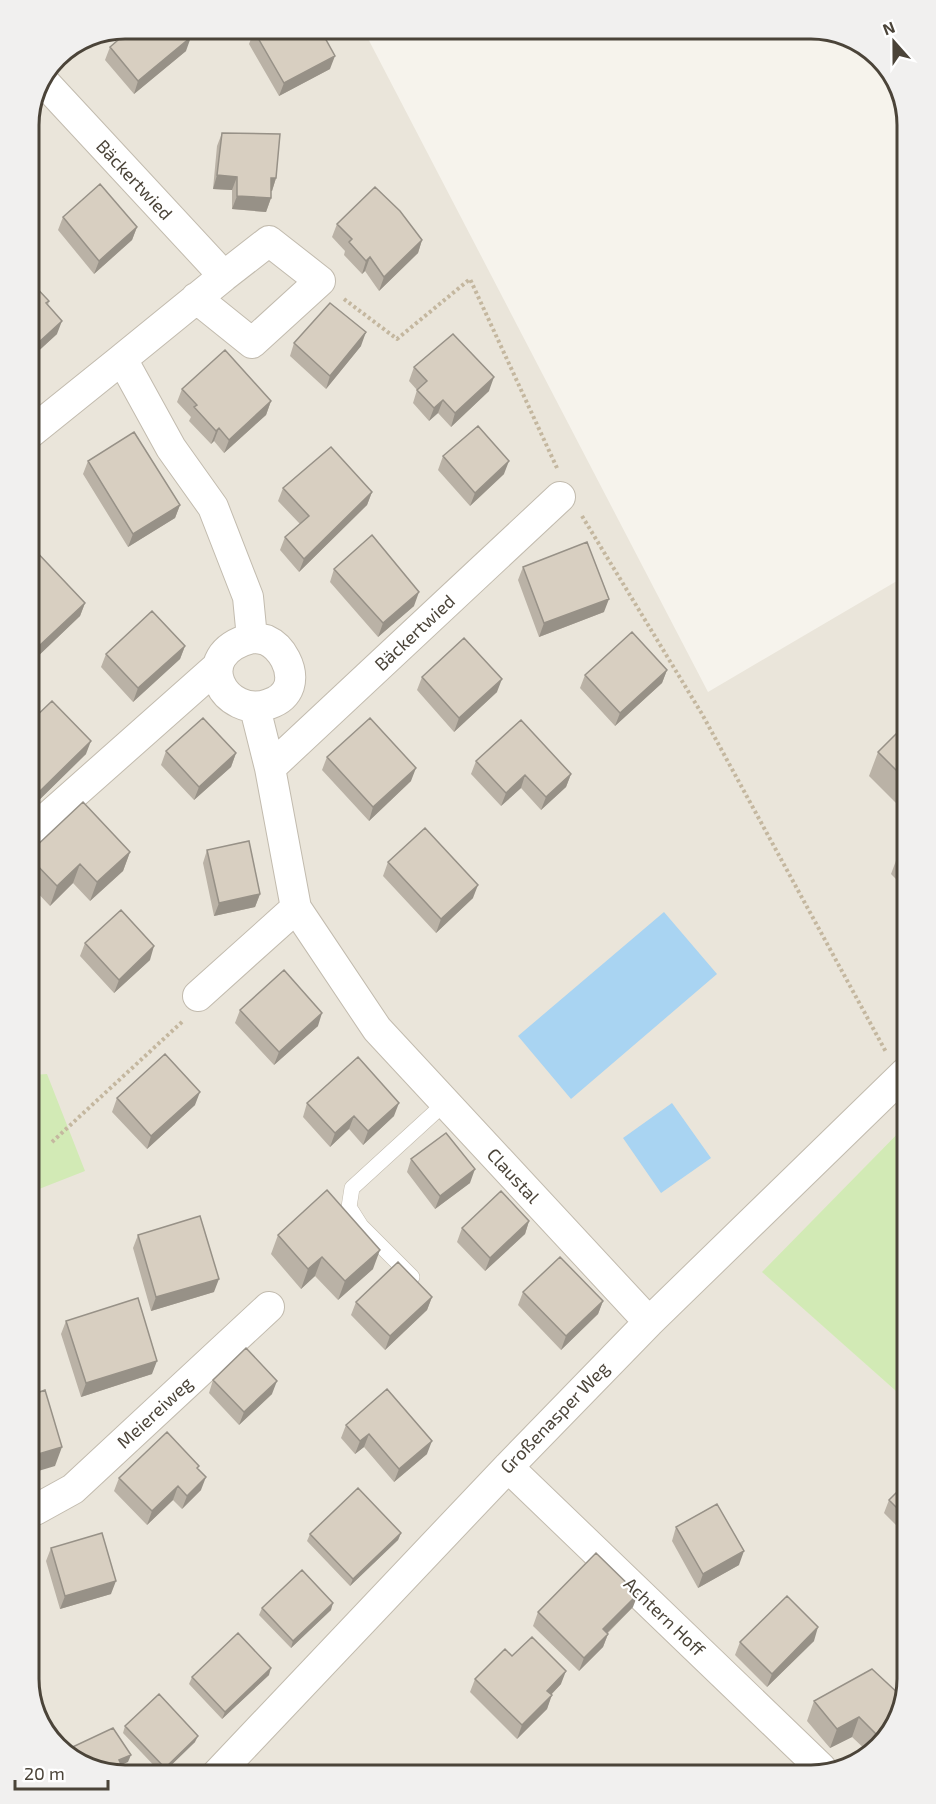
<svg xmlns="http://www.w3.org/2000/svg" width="936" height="1804" viewBox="0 0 936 1804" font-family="'Exo 2',sans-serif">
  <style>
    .residential { fill: #eae5da }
    .green { fill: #d2eab5 }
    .water { fill: #a9d4f2 }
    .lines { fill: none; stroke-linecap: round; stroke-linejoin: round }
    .lane-casing { stroke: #c2bbae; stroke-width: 16 }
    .street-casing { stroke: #c2bbae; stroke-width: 32 }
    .path { stroke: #c4b79f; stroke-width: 4; stroke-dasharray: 3 3; stroke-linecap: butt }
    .lane { stroke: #fff; stroke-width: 15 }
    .street { stroke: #fff; stroke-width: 30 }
    .wall { fill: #bab2a6 }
    .shaded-wall { fill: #979187 }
    .building { fill: #d8cfc1; stroke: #979187; stroke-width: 1.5 }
    .labels { text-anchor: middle; stroke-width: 4.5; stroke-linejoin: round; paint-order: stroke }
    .street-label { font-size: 18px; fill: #4b4439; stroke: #fff }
    .rim { fill: none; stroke: #4b4439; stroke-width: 3 }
  </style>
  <rect width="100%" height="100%" fill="#f6f3ec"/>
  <path class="residential" d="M125,29H363L708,692L902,578L905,1126L763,1272L906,1400L907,1680L891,1733L848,1768L119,1775L71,1759L36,1716L29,119L57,56Z"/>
  <path class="green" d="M47,1074L85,1171L39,1189L34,1177L33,1075Z
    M905,1126L906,1400L762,1272Z"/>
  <path class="water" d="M664,912L717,974L571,1099L518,1036Z
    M672,1103L711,1158L661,1193L623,1138Z"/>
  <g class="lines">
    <defs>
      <path id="lane" d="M412,1277L361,1226L349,1207L352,1188L445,1103"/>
      <path id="street" d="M45,83L224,276L122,359L171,448L213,507L248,597L252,638
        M196,298L252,343L320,281L269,241L224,276
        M30,433L122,359
        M252,638C256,638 262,639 266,640C282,647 294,669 289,686C286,695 278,701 269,704C226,720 187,655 252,638Z
        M255,708L270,768L296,908L377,1029L649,1322
        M270,768L560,497
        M32,831L217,667
        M198,996L296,908
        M508,1467L821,1768
        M35,1510L73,1489L269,1307
        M217,1774L508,1467L649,1322L905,1073"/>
    </defs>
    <use href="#lane" class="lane-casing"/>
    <use href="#street" class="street-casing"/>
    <path class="path" d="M344,299L397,339L470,279L557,468
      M582,516L702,714L886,1052
      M52,1142L183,1021"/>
    <use href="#lane" class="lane"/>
    <use href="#street" class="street"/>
  </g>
  <path class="wall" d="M254,31L330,69L279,96L249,44Z
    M110,47L186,51L134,94L105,60Z
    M222,133L276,178L272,191H271V198L266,212L232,209V190L213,189L217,146Z
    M63,217L137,227L132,240L94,274L58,230Z
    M337,224L422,240L418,253L379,291L365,271L362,274L344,255L345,251L332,237Z
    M29,280L49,301L48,305L57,334L33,356L30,351Z
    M294,343L361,346L326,389L290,356Z
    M414,367L489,391L451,427L438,413L429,421L413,403L417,390L409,381Z
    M182,389L271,401L266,415L224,453L214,441L211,444L189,421L191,417L177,402Z
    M443,456L504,474L470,506L438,470Z
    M88,461L180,505L175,518L128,547L83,474Z
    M283,488L372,492L367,505L299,572L280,550L285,537L300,524L278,501Z
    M31,546L85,603L80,616L34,660L31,656Z
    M523,567L604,612L539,637L518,580Z
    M334,569L414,606L378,637L330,582Z
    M185,646L180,659L133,702L101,667L106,654Z
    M667,670L662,683L615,726L580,688L585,675Z
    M422,677L497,692L454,732L417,690Z
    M31,721L86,754L32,807Z
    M903,727V810L869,776L878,752Z
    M166,751L236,753L231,767L194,800L161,765Z
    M327,757L411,781L369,821L322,770Z
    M476,761L571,774L566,787L541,810L521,788L501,806L471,774Z
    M904,846V887L891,874L900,850Z
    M32,850L130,852L123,871L90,901L73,883L50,906L32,887Z
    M207,850L260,894L255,907L214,916L203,863Z
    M388,862L473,898L436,933L383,876Z
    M85,943L150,960L114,993L80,956Z
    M240,1010L318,1026L274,1065L235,1023Z
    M117,1098L195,1105L147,1149L112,1112Z
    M307,1103L394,1116L363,1145L349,1129L330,1147L303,1117Z
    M411,1159L470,1183L435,1209L407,1172Z
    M529,1221L525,1234L485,1271L457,1242L462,1228Z
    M138,1235L214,1292L151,1311L133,1248Z
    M278,1235L373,1269L338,1300L315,1276L301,1289L271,1254Z
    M523,1292L603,1301L598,1314L561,1350L518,1305Z
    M432,1297L427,1310L385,1350L351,1315L356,1302Z
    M66,1321L152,1374L81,1397L61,1334Z
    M213,1380L272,1394L239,1425L209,1393Z
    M346,1425L427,1454L394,1482L364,1447L355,1454L341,1438Z
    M198,1469L201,1490L182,1509L173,1500L147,1525L114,1491L119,1478Z
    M907,1482V1536L884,1513L889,1500Z
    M676,1527L739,1565L698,1588L672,1541Z
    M401,1533L398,1540L350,1586L307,1541L310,1534Z
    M51,1548L111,1594L60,1609L46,1561Z
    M633,1607L608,1633V1634L603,1647L579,1671L533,1626L538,1612Z
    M262,1608L331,1610L291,1648L259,1615Z
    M814,1641L767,1687L735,1655L740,1642Z
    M512,1656L561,1684L551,1695L547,1709L517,1739L470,1692L475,1679Z
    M269,1675L222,1719L189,1684L192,1677Z
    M902,1697L891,1733L868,1752L852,1737L830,1748L807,1721L814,1701Z
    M125,1726L195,1742L162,1774L123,1733Z"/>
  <path class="shaded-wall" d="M191,37L186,51L134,94L138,81Z
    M335,56L330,69L279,96L284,83Z
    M38,130L33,143L29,147V137Z
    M217,175L237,177L232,190L213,189Z
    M271,178H276L272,191H266Z
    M237,196L271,198L266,212L232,209Z
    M137,227L132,240L94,274L99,261Z
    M422,240L418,253L379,291L384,277Z
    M370,257L365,271L362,274L366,261Z
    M62,321L57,334L33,356L38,343Z
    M366,332L361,346L326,389L330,376Z
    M494,377L489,391L451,427L455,413Z
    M443,400L438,413L429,421L434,408Z
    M271,401L266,415L224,453L229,440Z
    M219,428L214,441L211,444L216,431Z
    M509,461L504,474L470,506L475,493Z
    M372,492L367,505L299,572L304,559Z
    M180,505L175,518L128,547L133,534Z
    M419,592L414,606L378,637L383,623Z
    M609,599L604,612L539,637L544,623Z
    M85,603L80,616L34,660L39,646Z
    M185,646L180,659L133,702L138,688Z
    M667,670L662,683L615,726L620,713Z
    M502,679L497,692L454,732L459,718Z
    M91,741L86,754L32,807L37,794Z
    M236,753L231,767L194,800L199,787Z
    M416,768L411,781L369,821L373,807Z
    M571,774L566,787L541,810L546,797Z
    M525,775L521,788L501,806L506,793Z
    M130,852L123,871L90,901L97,882Z
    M80,864L73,883L50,906L57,886Z
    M478,885L473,898L436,933L441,919Z
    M260,894L255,907L214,916L219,903Z
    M154,946L150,960L114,993L119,980Z
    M322,1013L318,1026L274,1065L279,1052Z
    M200,1092L195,1105L147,1149L151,1136Z
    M399,1103L394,1116L363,1145L368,1131Z
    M354,1116L349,1129L330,1147L335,1133Z
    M475,1169L470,1183L435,1209L440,1196Z
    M529,1221L525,1234L485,1271L490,1258Z
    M380,1250L373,1269L338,1300L345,1281Z
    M322,1257L315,1276L301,1289L308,1269Z
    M219,1279L214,1292L151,1311L156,1297Z
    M39,1284L35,1297H34V1287Z
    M432,1297L427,1310L385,1350L390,1336Z
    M603,1301L598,1314L561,1350L566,1336Z
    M157,1361L152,1374L81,1397L86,1383Z
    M277,1381L272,1394L239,1425L244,1412Z
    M369,1434L364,1447L355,1454L360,1441Z
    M432,1441L427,1454L394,1482L399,1469Z
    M62,1447L55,1466L35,1472V1455Z
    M206,1477L201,1490L182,1509L187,1496Z
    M178,1486L173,1500L147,1525L152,1511Z
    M401,1533L398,1540L350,1586L353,1579Z
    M744,1551L739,1565L698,1588L703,1574Z
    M116,1581L111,1594L60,1609L65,1596Z
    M638,1594L633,1607L598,1642L603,1629Z
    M333,1603L331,1610L291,1648L293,1641Z
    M818,1627L814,1641L767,1687L772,1674Z
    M608,1634L603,1647L579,1671L584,1658Z
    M271,1668L269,1675L222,1719L225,1712Z
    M566,1671L561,1684L542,1704L547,1691Z
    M552,1695L547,1709L517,1739L522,1725Z
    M859,1717L852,1737L830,1748L837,1729Z
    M198,1736L195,1742L162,1774L165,1768Z
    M131,1755L128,1762L117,1767L119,1760Z"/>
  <path class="building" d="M132,28L183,29L191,37L138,81L110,47Z
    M258,29H320L335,56L284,83L254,31Z
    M29,119L38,130L29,137Z
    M222,133L280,134L276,178H271V198L237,196V177L217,175Z
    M100,184L137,227L99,261L63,217Z
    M375,187L400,211L422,240L384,277L370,257L366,261L349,242L352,239L337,224Z
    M29,280L49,301L46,303L62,321L38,343L30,331Z
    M330,303L366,332L330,376L294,343Z
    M453,334L494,377L455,413L443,400L434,408L417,390L427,381L414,367Z
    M225,350L271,401L229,440L219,428L216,431L194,407L197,405L182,389Z
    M478,426L509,461L475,493L443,456Z
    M134,432L180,505L133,534L88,461Z
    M331,447L372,492L304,559L285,537L309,516L283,488Z
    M372,535L419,592L383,623L334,569Z
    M587,542L609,599L544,623L523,567Z
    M31,546L85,603L39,646L31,638Z
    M152,611L185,646L138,688L106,654Z
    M632,632L667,670L620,713L585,675Z
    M464,638L502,679L459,718L422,677Z
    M52,701L91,741L37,794L32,789L31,721Z
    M203,718L236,753L199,787L166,751Z
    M370,718L416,768L373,807L327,757Z
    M521,720L571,774L546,797L525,775L506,793L476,761Z
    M903,727V777L878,752Z
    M83,802L130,852L97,882L80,864L57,886L32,860V850Z
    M425,828L478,885L441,919L388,862Z
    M249,841L260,894L219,903L207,850Z
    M904,846V854L900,850Z
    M121,910L154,946L119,980L85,943Z
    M284,970L322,1013L279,1052L240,1010Z
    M165,1054L200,1092L151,1136L117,1098Z
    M358,1057L399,1103L368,1131L354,1116L335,1133L307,1103Z
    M446,1133L475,1169L440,1196L411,1159Z
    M327,1190L380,1250L345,1281L322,1257L308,1269L278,1235Z
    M501,1191L529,1221L490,1258L462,1228Z
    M200,1216L219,1279L156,1297L138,1235Z
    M560,1257L603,1301L566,1336L523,1292Z
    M398,1262L432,1297L390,1336L356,1302Z
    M34,1275L39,1284L34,1287Z
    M138,1298L157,1361L86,1383L66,1321Z
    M246,1348L277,1381L244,1412L213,1380Z
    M387,1389L432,1441L399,1469L369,1434L360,1441L346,1425Z
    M45,1390L62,1447L35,1455L34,1394Z
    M167,1432L199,1466L197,1468L206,1477L187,1496L178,1486L152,1511L119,1478Z
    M907,1482V1518L889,1500Z
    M358,1488L401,1533L353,1579L310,1534Z
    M717,1504L744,1551L703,1574L676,1527Z
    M102,1533L116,1581L65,1596L51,1548Z
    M596,1553L638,1594L603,1629L608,1634L584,1658L538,1612Z
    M302,1570L333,1603L293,1641L262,1608Z
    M787,1596L818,1627L772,1674L740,1642Z
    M238,1633L271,1668L225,1712L192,1677Z
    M532,1637L566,1671L547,1691L552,1695L522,1725L475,1679L505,1649L512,1656Z
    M872,1669L902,1697L891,1733L882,1740L859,1717L837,1729L814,1701Z
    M159,1694L198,1736L165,1768L125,1726Z
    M113,1728L131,1755L119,1760L126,1775H119L71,1759L64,1751Z
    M309,1768L314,1773H303Z"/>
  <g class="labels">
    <g class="street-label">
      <text transform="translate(134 180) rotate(47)" y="6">Bäckertwied</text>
      <text transform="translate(415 633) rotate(-43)" y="6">Bäckertwied</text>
      <text transform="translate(513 1176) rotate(47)" y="6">Claustal</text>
      <text transform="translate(155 1413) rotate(-43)" y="6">Meiereiweg</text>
      <text transform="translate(555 1418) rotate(-46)" y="6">Großenasper Weg</text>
      <text transform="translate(664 1617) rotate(44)" y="6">Achtern Hoff</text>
    </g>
  </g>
  <path d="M0 0H936V1804H0ZM125 39H811A86 86 0 0 1 897 125V1679A86 86 0 0 1 811 1765H125A86 86 0 0 1 39 1679V125A86 86 0 0 1 125 39Z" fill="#f1f0ef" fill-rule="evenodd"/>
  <path class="rim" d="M125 39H811A86 86 0 0 1 897 125V1679A86 86 0 0 1 811 1765H125A86 86 0 0 1 39 1679V125A86 86 0 0 1 125 39Z"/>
  <g transform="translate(894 42) rotate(339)" stroke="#ffffff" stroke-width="4.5" paint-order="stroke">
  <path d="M0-4.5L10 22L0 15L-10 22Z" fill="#4b4439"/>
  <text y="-9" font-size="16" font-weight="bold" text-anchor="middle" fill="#4b4439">N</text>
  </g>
  <path d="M15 1780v9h93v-9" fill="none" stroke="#4b4439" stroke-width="3"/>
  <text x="24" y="1780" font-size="18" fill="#4b4439" stroke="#ffffff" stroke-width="4.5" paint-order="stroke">20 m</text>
</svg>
